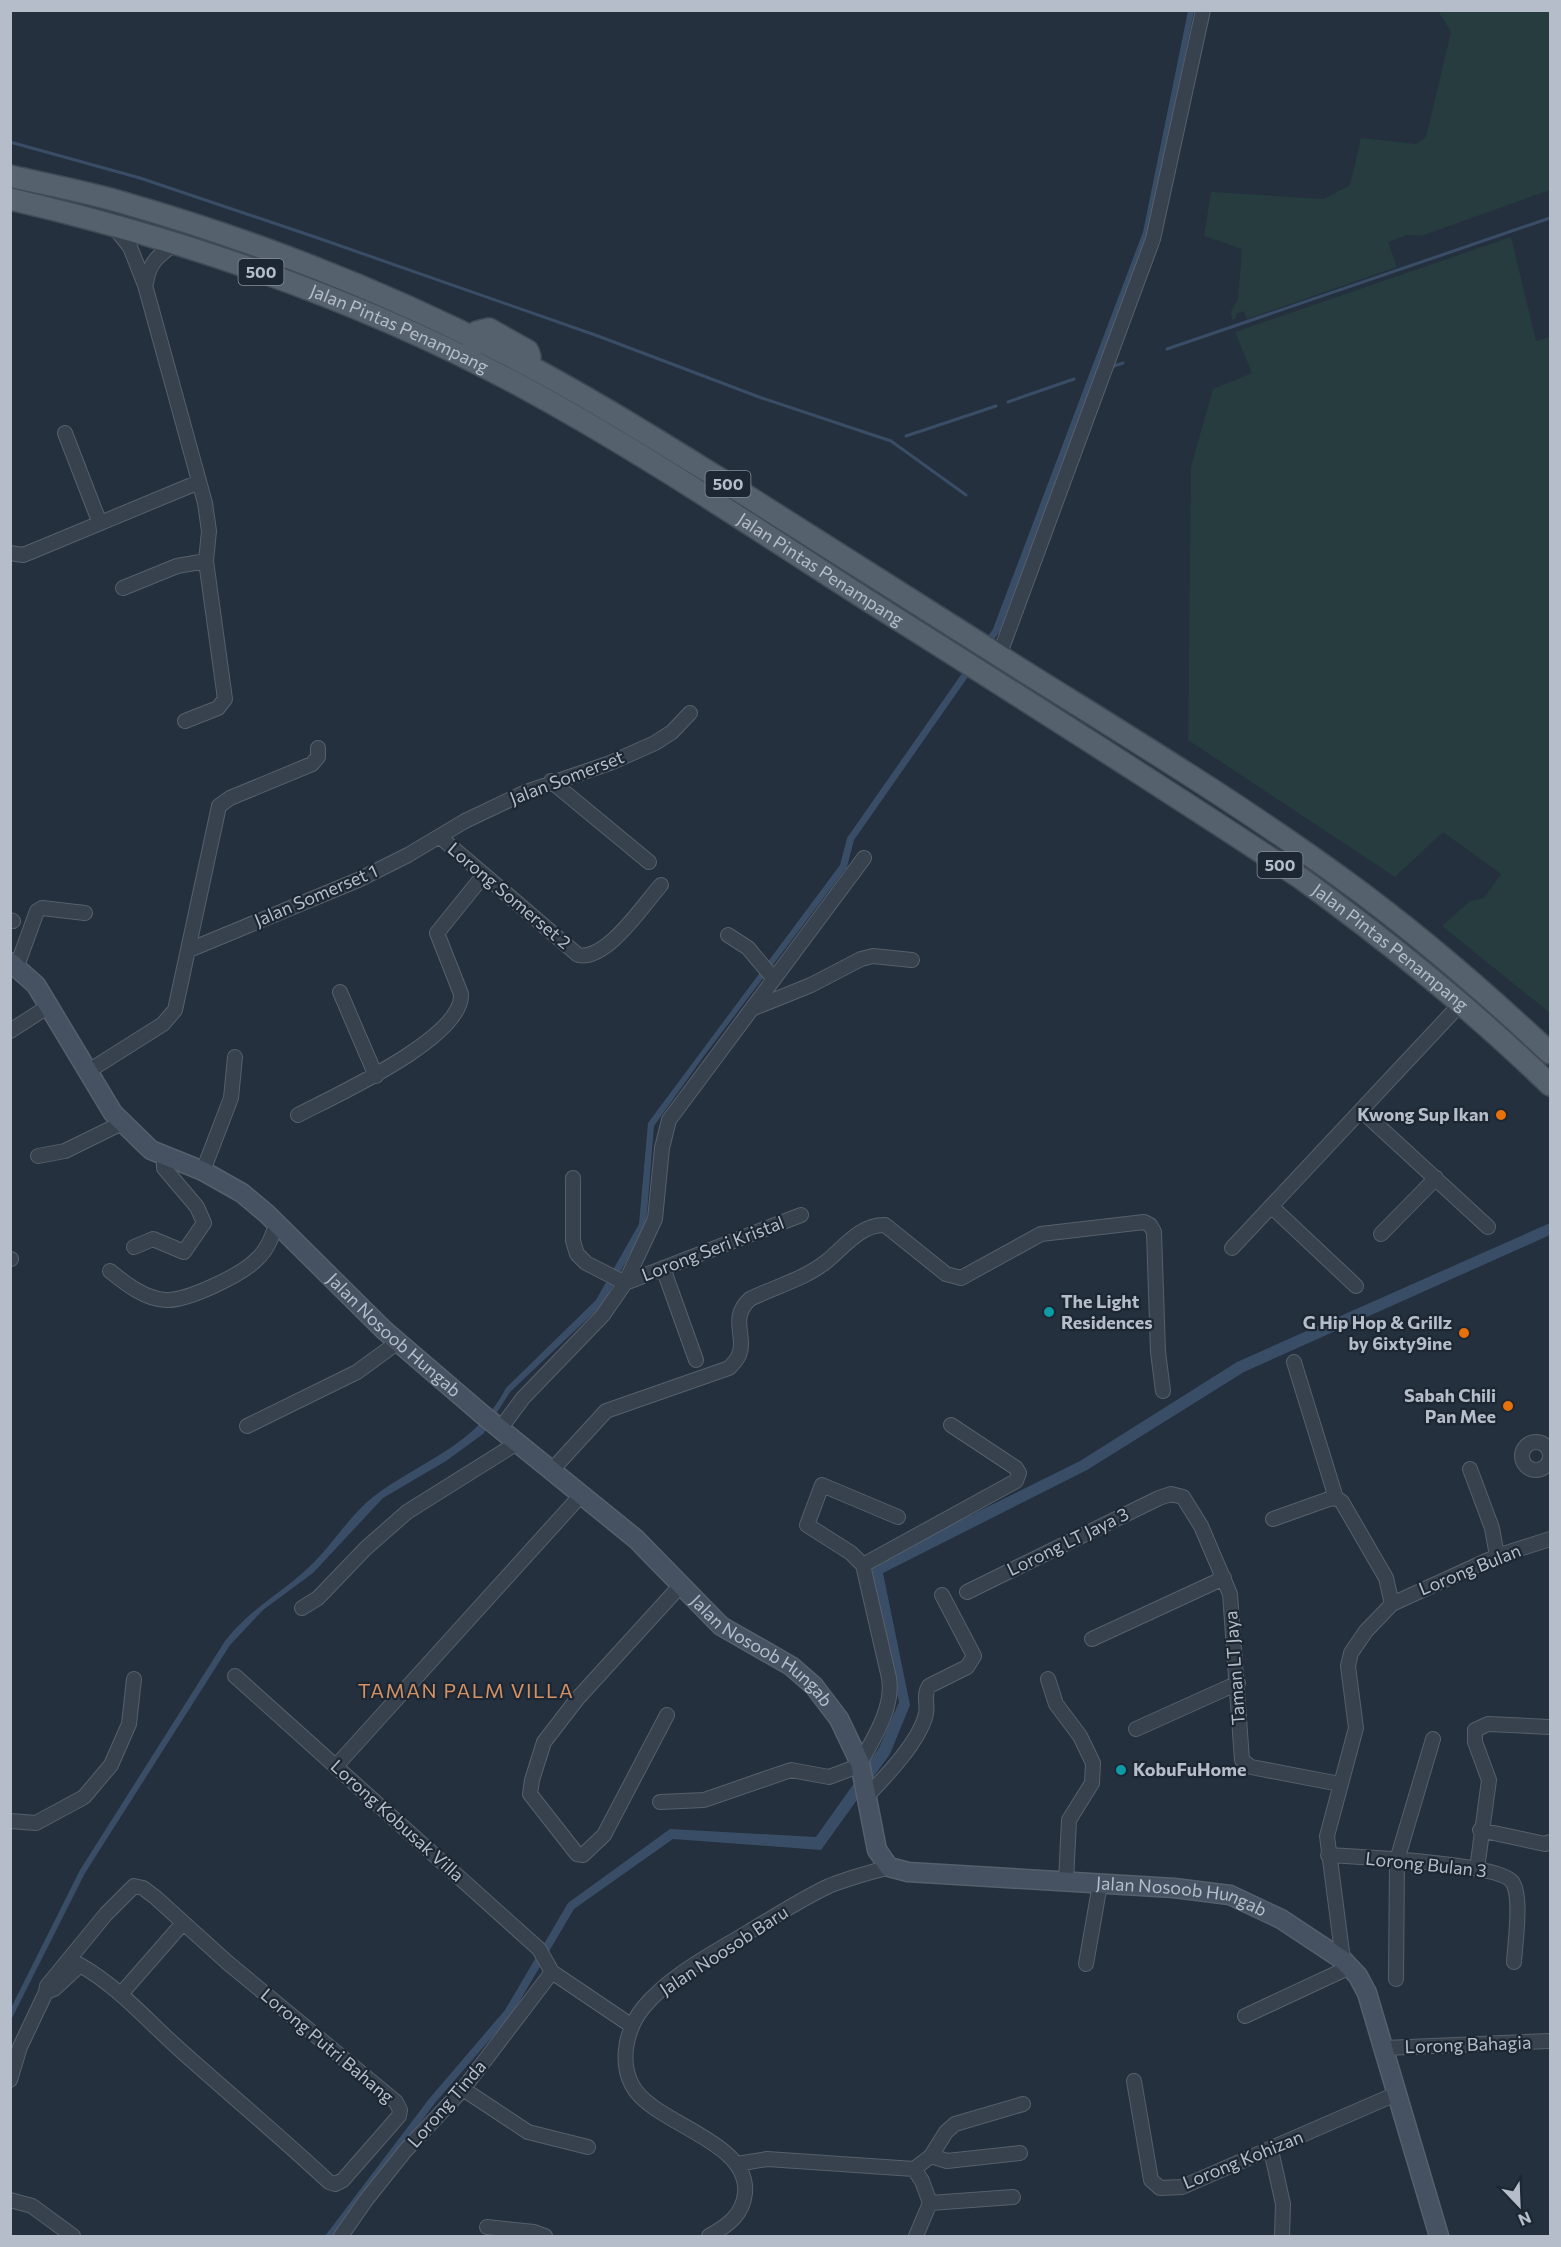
<svg xmlns="http://www.w3.org/2000/svg" width="1561" height="2247" viewBox="0 0 1561 2247" font-family="Commissioner,sans-serif">
  <style>
    .green { fill: #263c3f }
    .water { fill: #394e66 }
    .lines { fill: none; stroke-linecap: round; stroke-linejoin: round }
    .stream { stroke: #394e66; stroke-width: 3 }
    .minor-casing { stroke: #56606c; stroke-width: 16 }
    .secondary-casing { stroke: #56606c; stroke-width: 21 }
    .primary-casing { stroke: #414b57; stroke-width: 24 }
    .minor { stroke: #38424e; stroke-width: 14 }
    .secondary { stroke: #465161; stroke-width: 18 }
    .primary { stroke: #56616e; stroke-width: 21 }
    .food-dot { fill: #e8710a; stroke: #1d2733; stroke-width: 2 }
    .culture-dot { fill: #0f9aa8; stroke: #1d2733; stroke-width: 2 }
    .labels { text-anchor: middle; stroke-width: 4.5; stroke-linejoin: round; paint-order: stroke }
    .shield { fill: #1d2733; stroke: #87909c; stroke-width: 1.5 }
    .shield-label { font-size: 16px; font-weight: bold; fill: #b4bdc9 }
    .street-label { font-size: 18px; fill: #b4bdc9; stroke: #1d2733 }
    .poi-label { font-size: 18px; font-weight: bold; fill: #b4bdc9; stroke: #1d2733; text-anchor: end }
    .neighbourhood-label { font-size: 20px; letter-spacing: 1.5px; fill: #d49164; stroke: #1d2733 }
  </style>
  <rect width="100%" height="100%" fill="#24303e"/>
  <path class="green" d="M1438,11H1550V190L1421,236L1408,235L1388,242L1397,267L1247,319L1244,311L1236,314V318L1232,320L1231,311L1238,299L1242,249L1204,236L1211,192L1324,199L1350,185L1361,138L1416,144L1426,137L1451,32Z
    M1511,237L1536,341L1550,337V1013L1442,926L1470,901L1484,898L1501,874L1443,832L1395,877L1188,740L1191,467L1213,389L1252,373L1235,332Z"/>
  <path class="water" d="M1188,11H1194L1148,237L1000,631L854,840L847,867L704,1056L654,1126L646,1225L602,1305L510,1392L483,1434L446,1461L383,1498L313,1573L263,1610L230,1645L85,1873L11,2020V2008L80,1870L225,1641C251,1608 279,1595 308,1568C331,1547 348,1517 373,1497C422,1460 476,1446 506,1388L596,1300L639,1224L648,1123L840,865L847,838L993,629L1143,232Z
    M1550,1223V1235L1244,1372L1087,1470L883,1573L910,1705L890,1754L821,1850L673,1839L574,1909L512,2014L435,2103L336,2236H325L429,2099L505,2010L568,1903L670,1829L816,1837L879,1748L899,1702L868,1566L1080,1461L1237,1362Z"/>
  <g class="lines">
    <path class="stream" d="M10,142L140,178L315,237L598,336L759,397L891,441L966,495
      M1167,349L1550,218
      M1111,367L1123,363
      M1008,402L1074,379
      M906,436L996,406"/>
    <defs>
      <path id="minor" d="M114,227L130,247L145,285L205,503L209,531L206,561L225,699L218,708L185,721
        M146,283C149,262 159,255 176,243
        M65,433L99,521
        M10,553L23,555L33,551L199,482
        M123,588L177,566L206,561
        M999,656L1153,239L1203,10
        M551,781L649,862
        M440,837L578,955C607,961 643,905 661,885
        M10,920L13,921
        M728,935L748,948L774,979
        M189,950L358,880L408,855L465,821L526,792L610,763L655,743L672,732L690,713
        M17,966L37,911L42,908L85,913
        M340,992L376,1076
        M754,1008L811,985L861,959L873,956L912,960
        M10,1031L49,1006
        M87,1072L163,1024L175,1010L219,806L230,798L312,764L318,757V748
        M1361,1110L1488,1227
        M298,1115C332,1097 464,1038 461,994L437,933L483,876
        M38,1156L65,1151L122,1123
        M203,1171L231,1098L235,1057
        M573,1178V1241L577,1254L586,1263L625,1283L801,1215
        M1271,1206L1356,1286
        M1381,1234L1436,1178
        M134,1247L153,1239L184,1252L204,1223L197,1207L164,1168V1156
        M1232,1248L1452,1013
        M10,1259H11
        M663,1268L696,1360
        M110,1271C126,1284 145,1299 166,1300C187,1301 242,1275 257,1259C268,1249 272,1236 277,1223
        M1294,1362L1336,1498
        M247,1426L357,1372L398,1342
        M500,1429L523,1398L603,1315L625,1283L655,1219L662,1148L669,1120L864,858
        M1522 1456a14 14 0 1 1 28 0a14 14 0 1 1-28 0Z
        M1470,1469L1492,1528L1497,1556
        M552,1470L606,1411L729,1368C732,1365 736,1361 738,1357C748,1337 728,1319 750,1299C774,1287 805,1279 827,1261C844,1247 861,1224 885,1225L946,1274L961,1278L1041,1234L1144,1222L1150,1225L1154,1232L1158,1352L1163,1391
        M1273,1519L1329,1499L1336,1498L1342,1502L1386,1578L1392,1604
        M863,1565L1016,1481L1019,1473L1016,1468L951,1425
        M967,1592L1159,1498L1171,1494L1183,1497L1201,1526L1230,1594L1242,1760L1251,1767L1340,1784
        M302,1608L318,1598L366,1548L407,1512L517,1443
        M1092,1639L1224,1578
        M235,1676L539,1949L552,1972
        M1048,1679L1056,1704L1080,1736L1093,1763L1092,1783L1069,1820L1066,1881
        M667,1715L604,1835L583,1855L577,1854L530,1794L532,1780L544,1742L578,1698L681,1585
        M1136,1729L1238,1683
        M860,1763C874,1738 894,1707 889,1678L863,1565L851,1553L807,1525L822,1485L898,1517
        M336,1766L582,1494
        M868,1795C887,1775 919,1742 926,1714C928,1704 923,1695 929,1686L967,1667L974,1656L942,1595
        M660,1802L704,1800L791,1770L829,1777L861,1765
        M10,1821L36,1823L84,1797L111,1765L129,1724L134,1679
        M1480,1830L1545,1844L1550,1842
        M1328,1855C1357,1857 1501,1863 1513,1883C1522,1898 1515,1944 1514,1962
        M1477,1869L1489,1780L1475,1742V1730L1488,1724L1550,1727
        M134,1886L143,1888L155,1897L228,1963L396,2102L400,2110L399,2116L343,2180L335,2184L329,2182C280,2136 228,2093 178,2048C146,2019 117,1986 80,1965L54,1989L46,1992L47,1986L106,1914Z
        M1343,1960L1327,1836L1356,1728L1348,1666L1351,1653L1366,1631L1392,1604L1497,1556L1550,1539
        M1086,1964L1100,1884
        M552,1972L632,2026
        M1396,1979L1397,1860L1433,1739
        M121,1994L183,1923
        M1245,2016L1350,1967
        M1385,2048L1550,2041
        M10,2080L20,2047L46,1992
        M1134,2081L1151,2180L1160,2188L1182,2187L1396,2094
        M463,2089L528,2132L588,2147
        M1271,2150L1283,2204L1282,2236
        M931,2156L947,2161L1020,2153
        M737,2164L767,2159L914,2169L922,2181L930,2203L916,2236
        M914,2169L931,2156L946,2132L955,2124L1023,2104
        M10,2200L32,2206L73,2236
        M930,2203L1013,2197
        M487,2227L534,2232L545,2236
        M341,2236L366,2200L405,2151L463,2089L552,1972
        M709,2236C727,2226 743,2215 745,2193C750,2140 652,2124 632,2085C619,2060 627,2028 643,2008C670,1975 714,1953 750,1931C776,1916 801,1899 829,1886C848,1878 869,1873 889,1867"/>
      <g id="secondary">
        <path id="s1" d="M10,962L36,985L113,1113L151,1150L203,1171L242,1193L267,1214L384,1330L483,1415L636,1539L721,1626L791,1666L814,1686L839,1719L860,1763L877,1850L889,1867L908,1872L1174,1888L1230,1895L1281,1919L1343,1960L1358,1976L1367,1993L1439,2236"/>
      </g>
      <g id="primary">
        <path d="M10,176C48,185 87,192 124,203C256,241 386,292 508,355C582,393 654,438 725,482C816,539 907,597 998,655C1114,728 1233,799 1344,880C1417,933 1485,992 1550,1053"/>
        <path id="s2" d="M10,199C195,242 375,305 541,397C653,459 759,531 867,600C1013,692 1158,784 1302,879C1390,943 1473,1010 1550,1085"/>
        <path d="M473,346L477,332L489,329L528,351L530,357"/>
      </g>
    </defs>
    <use href="#minor" class="minor-casing"/>
    <use href="#secondary" class="secondary-casing"/>
    <use href="#primary" class="primary-casing"/>
    <use href="#minor" class="minor"/>
    <use href="#secondary" class="secondary"/>
    <use href="#primary" class="primary"/>
  </g>
  <g class="food-dot">
    <circle cx="1501" cy="1115" r="6"/>
    <circle cx="1464" cy="1333" r="6"/>
    <circle cx="1508" cy="1406" r="6"/>
  </g>
  <g class="culture-dot">
    <circle cx="1049" cy="1312" r="6"/>
    <circle cx="1121" cy="1770" r="6"/>
  </g>
  <g class="labels">
    <g class="shield">
      <rect x="238.5" y="259" width="45" height="26" rx="4.5"/>
      <rect x="705.5" y="471" width="45" height="26" rx="4.5"/>
      <rect x="1257.5" y="852" width="45" height="26" rx="4.5"/>
    </g>
    <g class="shield-label">
      <text x="261" y="278">500</text>
      <text x="728" y="490">500</text>
      <text x="1280" y="871">500</text>
    </g>
    <g class="street-label">
      <text dy="6" stroke="none"><textPath href="#s2" startOffset="411">Jalan Pintas Penampang</textPath></text>
      <text dy="6" stroke="none"><textPath href="#s2" startOffset="897">Jalan Pintas Penampang</textPath></text>
      <text transform="translate(567 778) rotate(-21)" y="6">Jalan Somerset</text>
      <text transform="translate(316 896) rotate(-23)" y="6">Jalan Somerset 1</text>
      <text transform="translate(509 896) rotate(40)" y="6">Lorong Somerset 2</text>
      <text dy="6" stroke="none"><textPath href="#s2" startOffset="1581">Jalan Pintas Penampang</textPath></text>
      <text transform="translate(713 1249) rotate(-21)" y="6">Lorong Seri Kristal</text>
      <text dy="6" stroke="none"><textPath href="#s1" startOffset="546">Jalan Nosoob Hungab</textPath></text>
      <text transform="translate(1068 1542) rotate(-26)" y="6">Lorong LT Jaya 3</text>
      <text transform="translate(1470 1570) rotate(-22)" y="6">Lorong Bulan</text>
      <text dy="6" stroke="none"><textPath href="#s1" startOffset="1032">Jalan Nosoob Hungab</textPath></text>
      <text transform="translate(1235 1668) rotate(-94)" y="6">Taman LT Jaya</text>
      <text transform="translate(397 1821) rotate(42)" y="6">Lorong Kobusak Villa</text>
      <text transform="translate(1426 1865) rotate(6)" y="6">Lorong Bulan 3</text>
      <text dy="6" stroke="none"><textPath href="#s1" startOffset="1590">Jalan Nosoob Hungab</textPath></text>
      <text transform="translate(724 1951) rotate(-33)" y="6">Jalan Noosob Baru</text>
      <text transform="translate(1468 2045) rotate(-2)" y="6">Lorong Bahagia</text>
      <text transform="translate(327 2046) rotate(40)" y="6">Lorong Putri Bahang</text>
      <text transform="translate(447 2104) rotate(-49)" y="6">Lorong Tinda</text>
      <text transform="translate(1243 2160) rotate(-22)" y="6">Lorong Kohizan</text>
    </g>
    <g class="poi-label">
      <text x="1489" y="1121">Kwong Sup Ikan</text>
      <text x="1061" y="1308" text-anchor="start">The Light<tspan x="1061" dy="21">Residences</tspan></text>
      <text x="1452" y="1329">G Hip Hop &amp; Grillz<tspan x="1452" dy="21">by 6ixty9ine</tspan></text>
      <text x="1496" y="1402">Sabah Chili<tspan x="1496" dy="21">Pan Mee</tspan></text>
      <text x="1133" y="1776" text-anchor="start">KobuFuHome</text>
    </g>
    <g class="neighbourhood-label">
      <text x="466" y="1698">TAMAN PALM VILLA</text>
    </g>
  </g>
  <rect width="1561" height="2247" fill="none" stroke="#b4bdc9" stroke-width="24"/>
  <g transform="translate(1519 2205) rotate(157)" stroke="#1d2733" stroke-width="4.5" paint-order="stroke">
  <path d="M0-4.5L10 22L0 15L-10 22Z" fill="#b4bdc9"/>
  <text y="-9" font-size="16" font-weight="bold" text-anchor="middle" fill="#b4bdc9">N</text>
  </g>
</svg>
